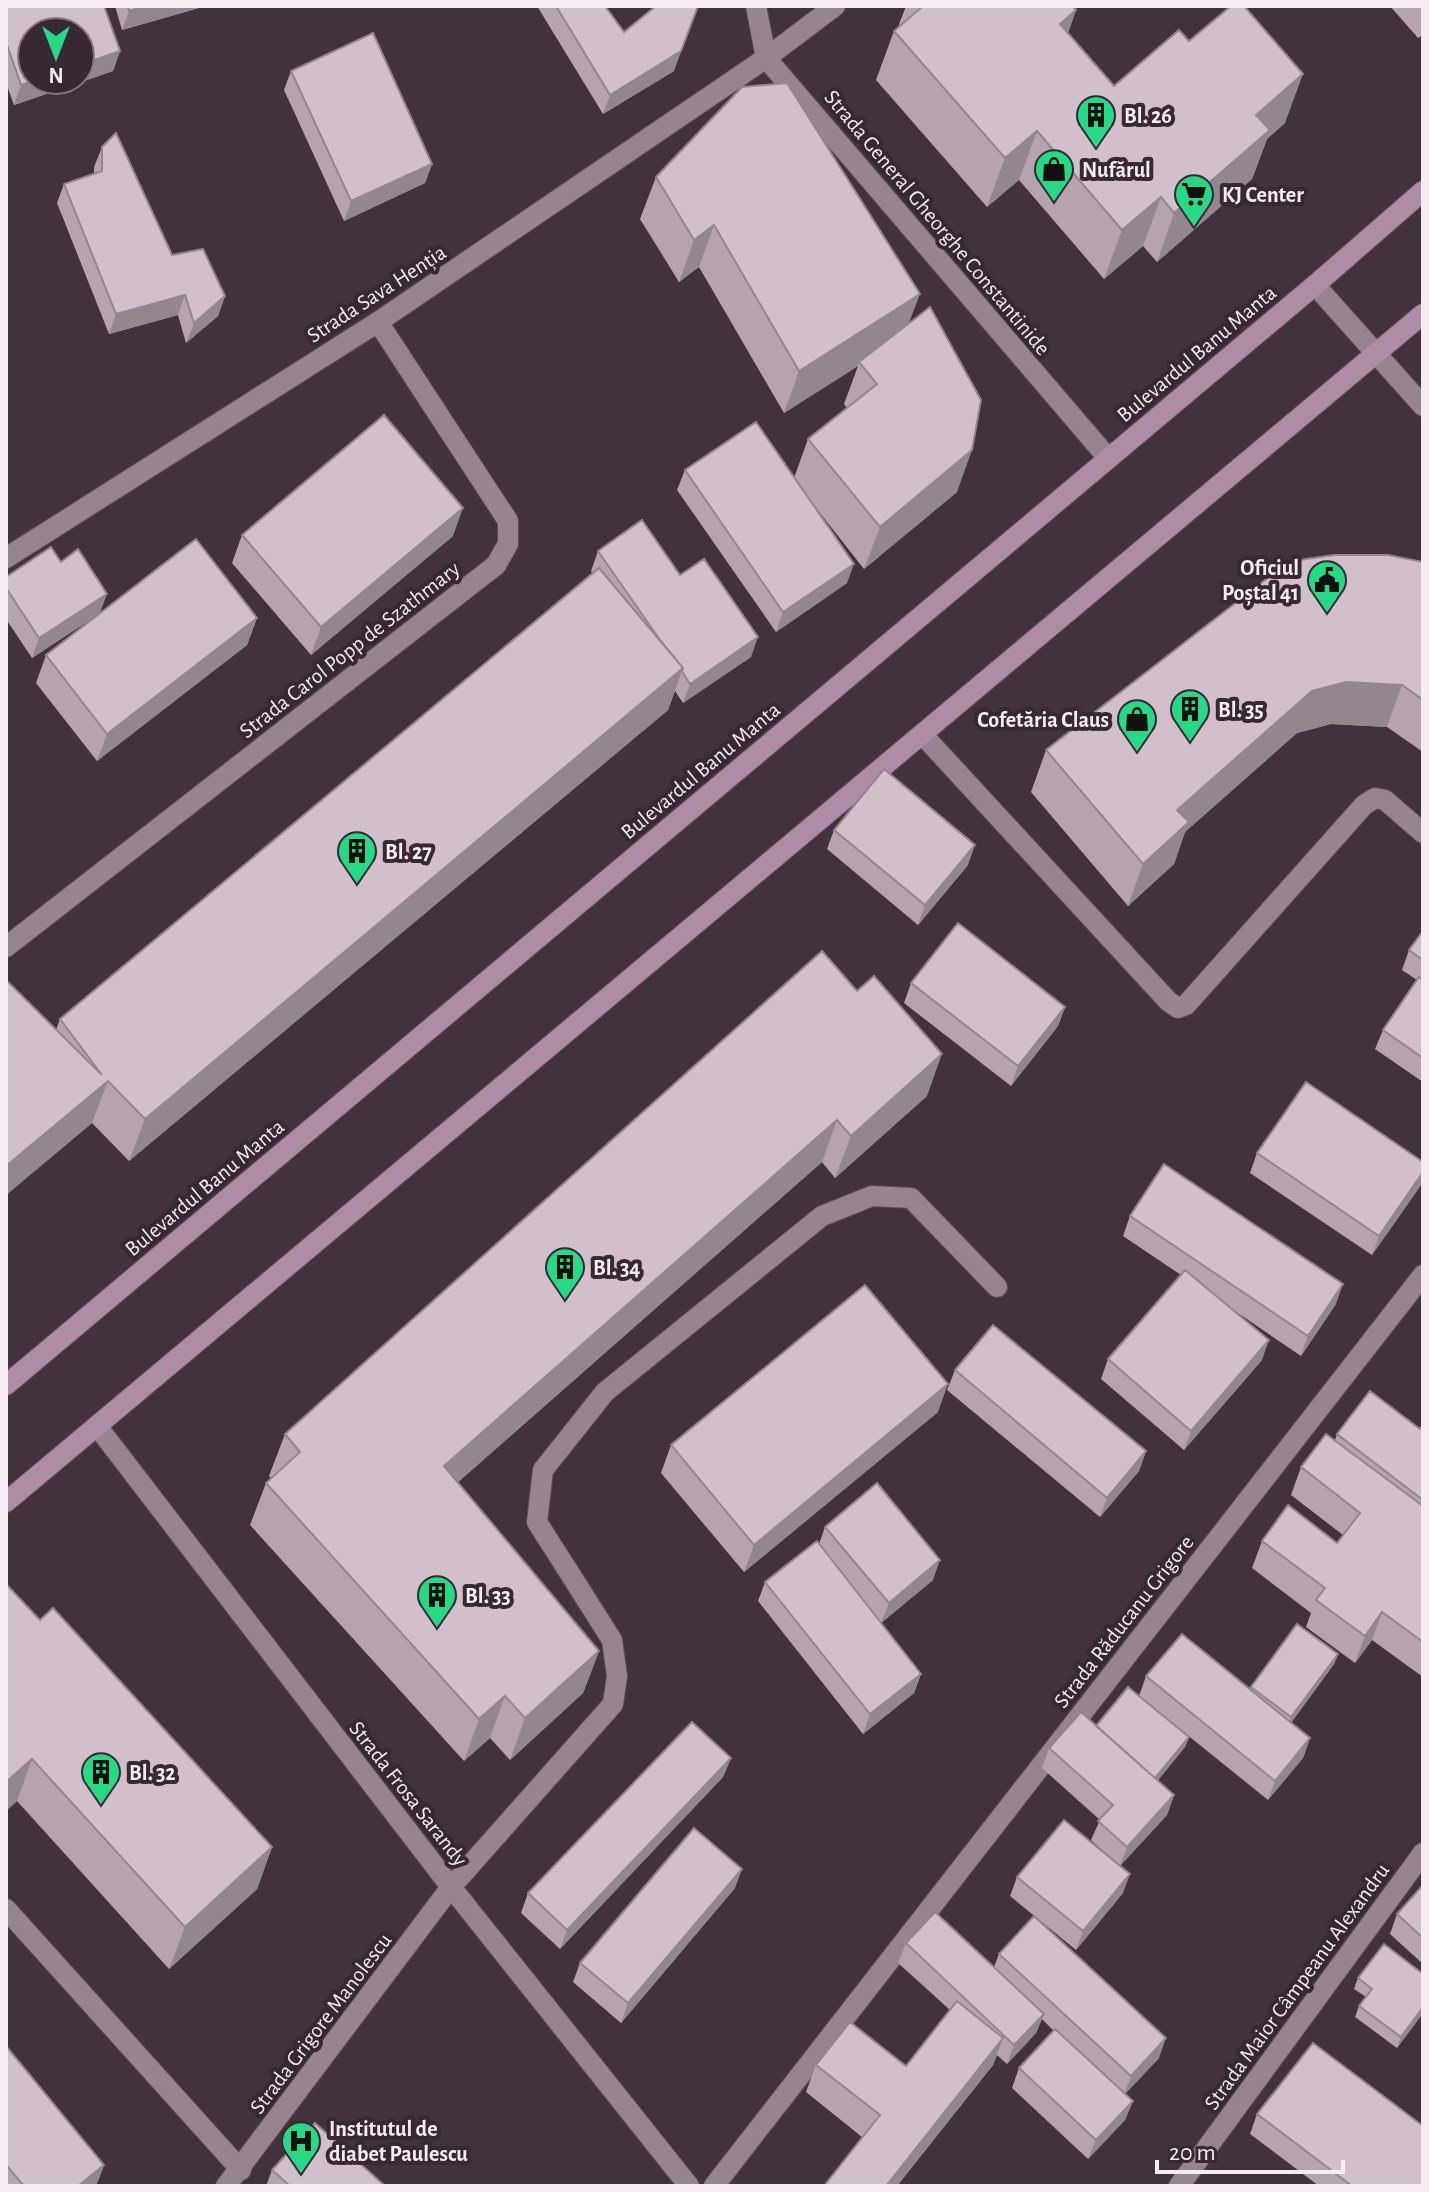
<svg xmlns="http://www.w3.org/2000/svg" width="1429" height="2192" viewBox="0 0 1429 2192" font-family="'Alegreya Sans',sans-serif">
  <style>
    .lines { fill: none; stroke-linecap: round; stroke-linejoin: round }
    .lane-casing { stroke: #5d505a; stroke-width: 22 }
    .street-casing { stroke: #5d505a; stroke-width: 22 }
    .secondary-casing { stroke: #5d505a; stroke-width: 22 }
    .lane { stroke: #968491; stroke-width: 20 }
    .street { stroke: #968491; stroke-width: 20 }
    .secondary { stroke: #ae8ca5; stroke-width: 20 }
    .wall { fill: #b5a4af }
    .shaded-wall { fill: #93868f }
    .building { fill: #d2bfcc; stroke: #93868f; stroke-width: 2 }
    .labels { text-anchor: middle; stroke-width: 8; stroke-linejoin: round; paint-order: stroke }
    .poi-label { font-size: 22px; font-weight: bold; fill: #f5ebf2; stroke: #372833; text-anchor: start }
    .street-label { font-size: 22px; fill: #f5ebf2; stroke: #372833 }
  </style>
  <rect width="100%" height="100%" fill="#41323d"/>
  <g class="lines">
    <defs>
      <path id="lane" d="M766,58L835,6
        M922,734L1168,1001L1178,1008L1186,1005L1364,805L1375,798L1385,800L1423,833
        M6,947L496,565L508,544V521L378,322
        M451,1887L613,1704L617,1676L612,1640L537,1522L543,1470L605,1392L822,1216L872,1196L911,1198L997,1287
        M6,1909L241,2170"/>
      <path id="street" d="M756,6L766,58L1108,458
        M1315,285L1423,406
        M6,558L378,322L766,58
        M97,1426L451,1887L689,2186
        M226,2186L451,1887
        M714,2186L1423,1275
        M1179,2186L1423,1853"/>
      <path id="secondary" d="M6,1385L1315,285L1423,191
        M6,1502L1423,314"/>
    </defs>
    <use href="#lane" class="lane-casing"/>
    <use href="#street" class="street-casing"/>
    <use href="#secondary" class="secondary-casing"/>
    <use href="#lane" class="lane"/>
    <use href="#street" class="street"/>
    <use href="#secondary" class="secondary"/>
  </g>
  <path class="wall" d="M115,6H206L122,30Z
    M537,6H610L607,8L624,32L674,71L603,114Z
    M906,6H1072L1076,10L1068,33L1114,86L1189,41L1285,123L1267,139L1252,179L1157,262L1143,246L1104,279L1019,180L987,207L876,80L894,31L898,27Z
    M1390,6H1423V35L1418,38Z
    M6,8L120,51L113,71L14,105L6,83Z
    M291,71L432,164L425,183L344,221L284,90Z
    M102,147L172,255L225,296L218,316L186,343L178,315L109,334L57,203L64,184L94,174V167Z
    M656,177L909,324L957,492L864,569L816,508L847,583L776,632L677,490L685,470L794,478L808,439L847,408L844,404L858,366L784,413L699,267L679,282L640,219Z
    M242,535L453,536L311,655L232,563Z
    M598,551L680,575L751,657L683,703L675,691L668,710L129,1161L92,1123L6,1195V980L56,1030L60,1019L593,574L591,571Z
    M61,562L100,613L257,618L247,645L97,761L36,683L46,655L99,614L32,658L6,619V577Z
    M1423,562V752L1387,727L1331,724L1297,733L1185,832L1174,864L1128,906L1031,792L1046,750Z
    M834,830L968,865L918,925L827,849Z
    M1423,931V1082L1375,1049L1383,1030L1417,980L1402,970L1409,950Z
    M822,951L927,1096L835,1178L822,1162L457,1483L599,1651L583,1693L510,1760L490,1738L464,1761L250,1525L266,1483L271,1478L269,1476L285,1434Z
    M911,983L1065,1007L1058,1026L1011,1086L904,1003Z
    M1257,1153L1421,1185L1372,1255L1250,1173Z
    M1130,1216L1336,1304L1301,1356L1232,1309L1262,1360L1184,1450L1101,1379L1108,1359L1181,1275L1123,1236Z
    M955,1370L1146,1451L1139,1471L1100,1517L947,1390Z
    M938,1412L744,1572L661,1473L671,1445Z
    M1423,1425V1677L1372,1640L1355,1663L1306,1627L1311,1613L1252,1568L1262,1541L1337,1543L1343,1535L1291,1495L1301,1467L1335,1440L1337,1434L1420,1429Z
    M825,1527L933,1580L881,1623L921,1674L914,1693L863,1734L758,1601L765,1582L819,1544Z
    M6,1584L40,1620L272,1847L257,1889L169,1969L17,1801L6,1811Z
    M1338,1654L1334,1664L1291,1723L1310,1738L1303,1758L1268,1800L1139,1696L1146,1676L1250,1689L1251,1687Z
    M1096,1726L1189,1737L1185,1747L1158,1780L1174,1795L1167,1815L1120,1866L1123,1893L1076,1950L1010,1896L1017,1877L1117,1864L1091,1840L1100,1820L1042,1768L1049,1748Z
    M731,1758L723,1777L560,1949L521,1913L528,1893Z
    M1423,1885V1964L1390,1934L1397,1914Z
    M735,1888L621,2023L573,1982L580,1963Z
    M906,1943L994,1967L999,1954L1159,2058L1125,2094L1133,2101L1125,2120L1088,2159L1012,2088L1019,2068L1054,2031L1042,2019L1036,2033L1007,2064L997,2055L993,2065L897,2186H824L862,2137L806,2092L816,2065L906,2066L950,2010L898,1963Z
    M1423,1974V2013L1397,2048L1355,2017L1359,2006L1366,1997L1354,1989L1358,1978Z
    M6,2046L104,2165L96,2186H6Z
    M1257,2114L1423,2186H1319L1250,2134Z
    M272,2170L385,2186H266Z"/>
  <path class="shaded-wall" d="M145,6H206L122,30L129,11Z
    M698,6L674,71L603,114L610,95Z
    M1076,10L1058,59L1060,24Z
    M120,51L113,71L14,105L21,85L36,80H80V65Z
    M1303,74L1285,123L1267,139L1252,179L1157,262L1174,213L1256,115Z
    M1037,131L1019,180L987,207L1005,158Z
    M432,164L425,183L344,221L351,201Z
    M1161,197L1143,246L1104,279L1122,230Z
    M714,225L699,267L679,282L694,240Z
    M920,294L904,336L859,362L858,366L784,413L799,371Z
    M185,295L178,315L109,334L116,314Z
    M225,296L218,316L186,343L194,323Z
    M972,450L957,492L864,569L880,527Z
    M463,508L453,536L311,655L321,627Z
    M854,564L847,583L776,632L783,612Z
    M107,594L100,613L32,658L39,638Z
    M257,618L247,645L97,761L107,734Z
    M758,637L751,657L683,703L690,684Z
    M683,668L668,710L129,1161L145,1119Z
    M1346,682L1402,685L1387,727L1331,724L1297,733L1185,832L1174,864L1128,906L1143,864L1177,810L1312,691Z
    M975,845L968,865L918,925L925,905Z
    M1065,1007L1058,1026L1011,1086L1018,1066Z
    M942,1054L927,1096L835,1178L851,1136Z
    M108,1081L92,1123L6,1195V1166Z
    M837,1120L822,1162L428,1508L444,1466Z
    M1423,1172V1179L1421,1185L1372,1255L1379,1236Z
    M1343,1284L1336,1304L1301,1356L1308,1336Z
    M1269,1340L1262,1360L1184,1450L1191,1431Z
    M948,1384L938,1412L744,1572L754,1545Z
    M1146,1451L1139,1471L1100,1517L1107,1498Z
    M940,1560L933,1580L881,1623L889,1603Z
    M1382,1612L1372,1640L1355,1663L1365,1636Z
    M599,1651L583,1693L510,1760L525,1718Z
    M1338,1654L1334,1664L1287,1728L1291,1717Z
    M921,1674L914,1693L863,1734L870,1714Z
    M505,1696L490,1738L464,1761L479,1719Z
    M1189,1737L1185,1747L1151,1789L1154,1779Z
    M1310,1738L1303,1758L1268,1800L1275,1781Z
    M731,1758L723,1777L560,1949L567,1930Z
    M32,1759L17,1801L6,1811V1782Z
    M1174,1795L1167,1815L1120,1866L1127,1847Z
    M272,1847L257,1889L169,1969L185,1927Z
    M742,1869L735,1888L621,2023L628,2003Z
    M1130,1874L1123,1893L1076,1950L1083,1931Z
    M1423,2007V2013L1397,2048L1401,2037Z
    M1044,2014L1036,2033L1007,2064L1014,2045Z
    M1003,2038L993,2065L897,2186H886Z
    M1166,2038L1159,2058L1124,2095L1131,2076Z
    M1133,2101L1125,2120L1088,2159L1096,2140Z
    M104,2165L96,2186H78Z"/>
  <path class="building" d="M12,6H104L120,51L80,65V32H32V80H36L21,85L6,42V8Z
    M128,6H145L129,11Z
    M556,6H605L624,32L656,6H698L681,51L610,95Z
    M923,6H1072L1076,10L1060,24L1114,86L1179,30L1189,41L1231,6H1244L1303,74L1256,115L1270,130L1174,213L1161,197L1122,230L1037,131L1005,158L894,31Z
    M373,33L432,164L351,201L291,71Z
    M787,83L920,294L799,371L714,225L694,240L656,177L742,87Z
    M116,133L172,255L203,249L225,296L194,323L185,295L116,314L64,184L102,171V147Z
    M930,307L981,400L972,450L880,527L808,439L877,384L859,362Z
    M384,415L463,508L321,627L242,535Z
    M756,422L854,564L783,612L685,470Z
    M642,520L680,575L704,559L758,637L690,684L682,671L683,668L660,640L598,551Z
    M196,539L257,618L107,734L46,655Z
    M51,547L61,562L78,549L107,594L39,638L6,588V577Z
    M1334,555H1388L1423,562V700L1402,685L1346,682L1312,691L1177,810L1189,822L1143,864L1046,750L1269,577L1299,560Z
    M599,568L683,668L145,1119L108,1081L6,1166V980L102,1075L60,1019Z
    M884,769L975,845L925,905L834,830Z
    M958,923L1065,1007L1018,1066L911,983Z
    M1423,931V960L1409,950Z
    M822,951L857,991L874,976L942,1054L851,1136L837,1120L444,1466L599,1651L525,1718L505,1696L479,1719L266,1483L300,1452L285,1434Z
    M1419,977L1423,980V1058L1383,1030Z
    M1306,1082L1423,1162V1172L1379,1236L1257,1153Z
    M1164,1164L1343,1284L1308,1336L1130,1216Z
    M1185,1270L1269,1340L1191,1431L1108,1359Z
    M865,1285L948,1384L754,1545L671,1445Z
    M993,1325L1146,1451L1107,1498L955,1370Z
    M1370,1391L1420,1429L1423,1425V1500L1337,1434Z
    M1326,1434L1423,1506V1642L1382,1612L1365,1636L1316,1600L1325,1588L1262,1541L1288,1505L1337,1543L1360,1513L1301,1467Z
    M877,1483L940,1560L889,1603L825,1527Z
    M817,1541L921,1674L870,1714L765,1582Z
    M6,1584L40,1620L53,1608L272,1847L185,1927L32,1759L6,1782Z
    M1297,1624L1338,1654L1291,1717L1251,1687Z
    M1182,1634L1310,1738L1275,1781L1146,1676Z
    M1128,1687L1189,1737L1155,1778L1096,1726Z
    M1081,1712L1174,1795L1127,1847L1098,1821L1113,1805L1049,1748Z
    M692,1722L731,1758L567,1930L528,1893Z
    M1064,1820L1130,1874L1083,1931L1017,1877Z
    M694,1828L742,1869L628,2003L580,1963Z
    M1423,1885V1938L1397,1914Z
    M935,1912L1044,2014L1014,2045L906,1943Z
    M1034,1916L1166,2038L1131,2076L999,1954Z
    M1384,1944L1423,1974V2007L1401,2037L1359,2006L1372,1989L1358,1978Z
    M957,2001L1003,2038L886,2186H824L880,2115L816,2065L850,2022L906,2066Z
    M1055,2029L1133,2101L1096,2140L1019,2068Z
    M1313,2043L1423,2126V2186H1352L1257,2114Z
    M6,2046L104,2165L78,2186H24L7,2166L6,2167Z
    M315,2123L385,2186H290L272,2170Z"/>
  <defs>
    <symbol id="building-pin" viewBox="-11 -11 22 30"><path d="M0 17L-7.5 6A9.5 9.5 0 1 1 7.5 6Z" fill="#27d885" stroke="#372833"/><path d="M-4-6H4V6H1V3H-1V6H-4ZM-2.5-4.3h1.7v1.8h-1.7ZM.8-4.3h1.7v1.8H.8ZM-2.5-1h1.7V.8h-1.7ZM.8-1h1.7V.8H.8Z" fill="#111"/></symbol>
    <symbol id="shop-pin" viewBox="-11 -11 22 30"><path d="M0 17L-7.5 6A9.5 9.5 0 1 1 7.5 6Z" fill="#27d885" stroke="#372833"/><path d="M-5-2.5h2.3a2.7 3.5 0 0 1 5.4 0H5L5.5 6h-11ZM-1.5-2.5h3a1.5 2.3 0 0 0-3 0Z" fill="#111"/></symbol>
    <symbol id="supermarket-pin" viewBox="-11 -11 22 30"><path d="M0 17L-7.5 6A9.5 9.5 0 1 1 7.5 6Z" fill="#27d885" stroke="#372833"/><path d="M-6-5.5h2.5l.6 2H6L4.5 2H-2.5L-4.4-4H-6ZM-1.5 3.2a1.3 1.3 0 1 0 .1 0ZM3 3.2a1.3 1.3 0 1 0 .1 0Z" fill="#111"/></symbol>
    <symbol id="civic-pin" viewBox="-11 -11 22 30"><path d="M0 17L-7.5 6A9.5 9.5 0 1 1 7.5 6Z" fill="#27d885" stroke="#372833"/><path d="M-.6-6.5H3V-4.5H.6V-3L4-1V1h2V6H-6V1h2V-1L-.6-3ZM-1.2 2.5V6h2.4V2.5Z" fill="#111"/></symbol>
    <symbol id="hospital-pin" viewBox="-11 -11 22 30"><path d="M0 17L-7.5 6A9.5 9.5 0 1 1 7.5 6Z" fill="#27d885" stroke="#372833"/><path d="M-5-5h3v3.5h4V-5h3V5h-3V1.5h-4V5h-3Z" fill="#111"/></symbol>
  </defs>
  <g fill-rule="evenodd">
    <use href="#building-pin" x="1074" y="93" width="44" height="60"/>
    <use href="#shop-pin" x="1032" y="147" width="44" height="60"/>
    <use href="#supermarket-pin" x="1172" y="172" width="44" height="60"/>
    <use href="#civic-pin" x="1305" y="558" width="44" height="60"/>
    <use href="#building-pin" x="1168" y="687" width="44" height="60"/>
    <use href="#shop-pin" x="1115" y="697" width="44" height="60"/>
    <use href="#building-pin" x="335" y="829" width="44" height="60"/>
    <use href="#building-pin" x="543" y="1245" width="44" height="60"/>
    <use href="#building-pin" x="415" y="1573" width="44" height="60"/>
    <use href="#building-pin" x="79" y="1750" width="44" height="60"/>
    <use href="#hospital-pin" x="279" y="2119" width="44" height="60"/>
  </g>
  <g class="labels">
    <g class="poi-label">
      <text x="1124" y="123">Bl. 26</text>
      <text x="1082" y="177">Nufărul</text>
      <text x="1222" y="202">KJ Center</text>
      <text x="1299" y="575" text-anchor="end">Oficiul<tspan x="1299" dy="25">Poștal 41</tspan></text>
      <text x="1218" y="717">Bl. 35</text>
      <text x="1109" y="727" text-anchor="end">Cofetăria Claus</text>
      <text x="385" y="859">Bl. 27</text>
      <text x="593" y="1275">Bl. 34</text>
      <text x="465" y="1603">Bl. 33</text>
      <text x="129" y="1780">Bl. 32</text>
      <text x="329" y="2136">Institutul de<tspan x="329" dy="25">diabet Paulescu</tspan></text>
    </g>
    <g class="street-label">
      <text transform="translate(938 222) rotate(50)" y="8">Strada General Gheorghe Constantinide</text>
      <text transform="translate(376 293) rotate(-33)" y="8">Strada Sava Henția</text>
      <text transform="translate(1196 353) rotate(-40)" y="8">Bulevardul Banu Manta</text>
      <text transform="translate(349 649) rotate(-38)" y="8">Strada Carol Popp de Szathmary</text>
      <text transform="translate(700 770) rotate(-40)" y="8">Bulevardul Banu Manta</text>
      <text transform="translate(204 1187) rotate(-40)" y="8">Bulevardul Banu Manta</text>
      <text transform="translate(1123 1621) rotate(-52)" y="8">Strada Răducanu Grigore</text>
      <text transform="translate(409 1793) rotate(52)" y="8">Strada Frosa Sarandy</text>
      <text transform="translate(1296 1986) rotate(-54)" y="8">Strada Maior Câmpeanu Alexandru</text>
      <text transform="translate(320 2023) rotate(-53)" y="8">Strada Grigore Manolescu</text>
    </g>
  </g>
  <rect width="1429" height="2192" fill="none" stroke="#f5ebf2" stroke-width="16"/>
  <g transform="translate(56 56) rotate(180)"><circle r="38" fill="#372833" stroke="#83767f" stroke-width="2"/>
  <path d="M0-6L14 30L0 20L-14 30Z" fill="#27d885"/>
  <text y="-12" font-size="22" font-weight="bold" text-anchor="middle" fill="#f5ebf2">N</text>
  </g>
  <path d="M1157 2160v12h186v-12" fill="none" stroke="#f5ebf2" stroke-width="4"/>
  <text x="1169" y="2160" font-size="24" fill="#f5ebf2" stroke="#372833" stroke-width="6" paint-order="stroke">20 m</text>
</svg>
